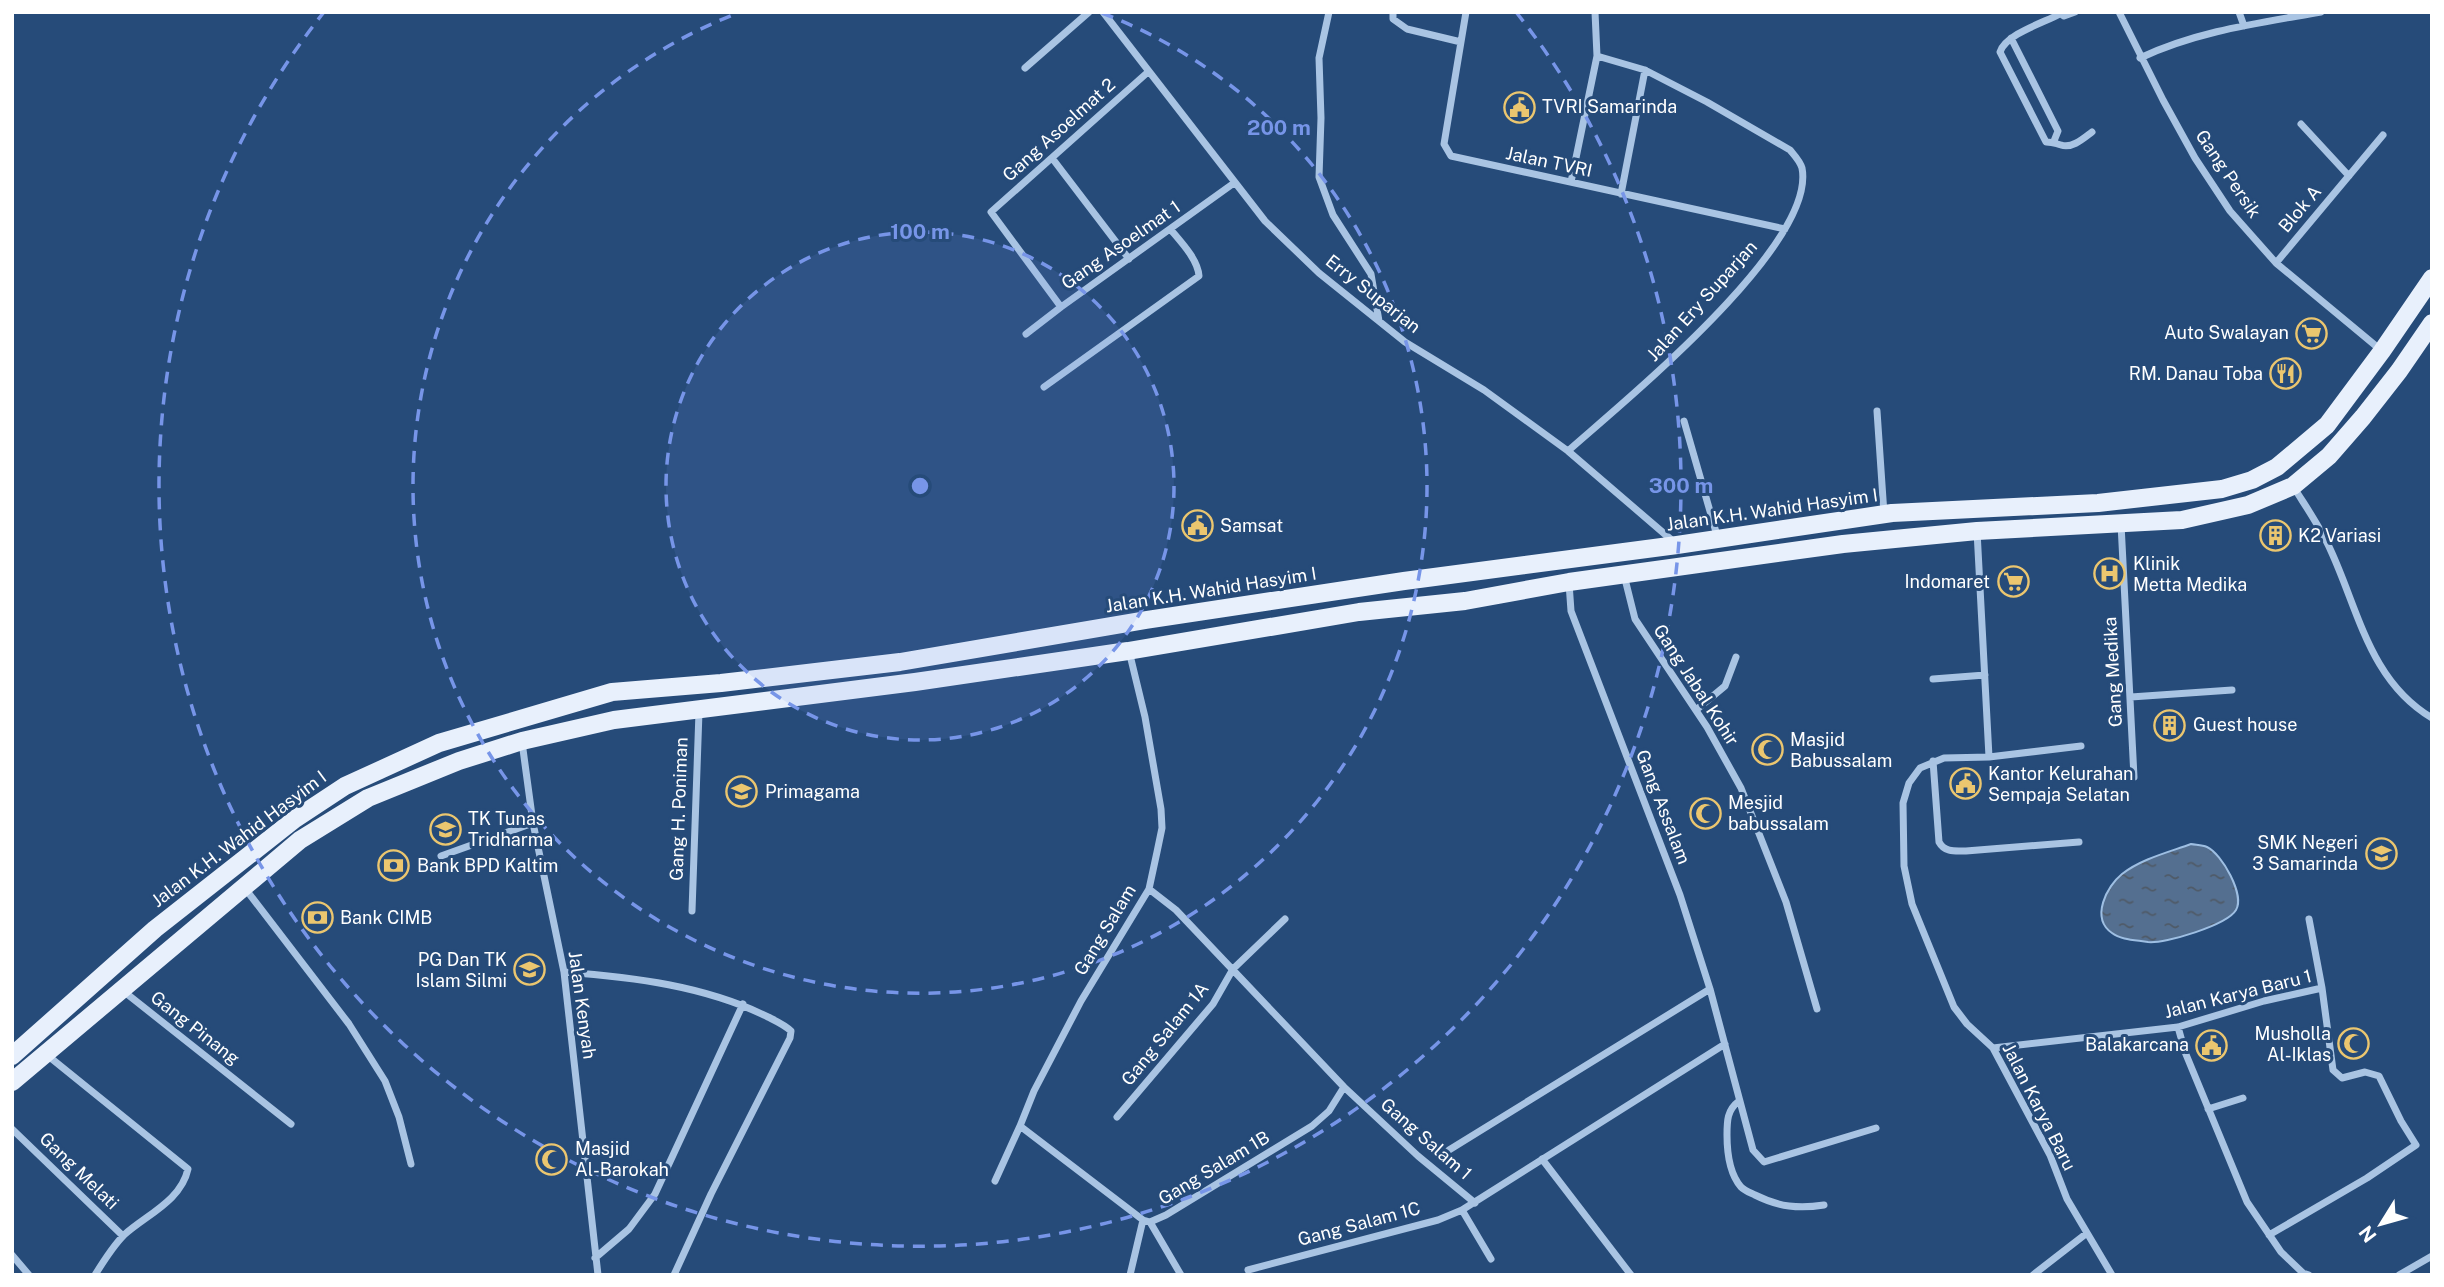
<svg xmlns="http://www.w3.org/2000/svg" width="2444" height="1287" viewBox="0 0 2444 1287" font-family="'Public Sans',sans-serif">
  <style>
    .water { fill: url(#water-ripples); stroke: #9ebfe3; stroke-width: 2 }
    .lines { fill: none; stroke-linecap: round; stroke-linejoin: round }
    .minor { stroke: #a9c4e3; stroke-width: 7 }
    .primary { stroke: #e8f0fc; stroke-width: 18 }
    .ring { fill: none; stroke: #7795e8; stroke-width: 3.5; stroke-dasharray: 12 9 }
    .labels { text-anchor: middle; stroke-width: 6; stroke-linejoin: round; paint-order: stroke }
    .poi-label { font-size: 18px; fill: #fff; stroke: #264b79; text-anchor: start }
    .street-label { font-size: 18px; fill: #fff; stroke: #264b79 }
    .centre { fill: #7795e8; stroke: #264b79; stroke-width: 3.5 }
    .ring-label { font-size: 21px; text-anchor: middle; font-weight: bold; fill: #7795e8; stroke: #264b79; stroke-width: 6; stroke-linejoin: round; paint-order: stroke }
  </style>
  <defs>
    <pattern id="water-ripples" width="26" height="14" patternUnits="userSpaceOnUse" patternTransform="scale(1.75)"><rect width="26" height="14" fill="#546f90"/><path d="M2 4q2-2 4 0t4 0M15 11q2-2 4 0t4 0" fill="none" stroke="#4f5a67"/></pattern>
  </defs>
  <rect width="100%" height="100%" fill="#264b79"/>
  <path class="water" d="M2191,844C2196,845 2202,845 2207,847C2222,854 2245,895 2236,910C2227,925 2165,944 2148,942C2136,940 2121,940 2112,933C2090,918 2107,886 2122,874C2141,859 2169,852 2191,844Z"/>
  <g class="lines">
    <path class="minor" d="M1103,12L1265,221L1319,273L1405,342L1484,390L1568,451L1674,542
      M1329,12L1319,58L1321,118L1319,177L1333,215L1371,274L1379,321
      M1393,12V19L1407,29L1461,42
      M1466,12L1444,144L1451,156L1785,229
      M2058,12L2064,16L2075,12
      M2119,12L2163,100L2195,158L2230,211L2276,263L2382,351
      M2239,12L2244,26
      M2060,14C2043,23 2006,34 2000,52L2046,142C2053,142 2054,143 2061,145C2072,149 2084,138 2092,132
      M2011,38L2058,131L2054,141
      M2140,58C2197,31 2259,23 2321,12
      M1025,68L1089,12
      M2301,124L2349,176
      M1052,158L1129,259
      M1571,182L1597,56
      M1621,194L1645,70
      M2276,263L2383,135
      M1061,307L991,212L1148,72
      M1026,334L1061,307L1234,183
      M1044,387L1199,276C1198,260 1182,243 1171,230
      M1877,411L1884,514
      M1684,421L1718,539
      M1568,451C1622,403 1817,245 1802,168C1800,161 1795,156 1790,150L1707,102L1645,70L1597,56L1595,12
      M2293,486C2306,507 2321,528 2331,551C2359,612 2370,681 2432,718
      M2121,524L2134,777
      M1977,531L1989,757L1944,758L1920,768L1909,783L1903,803L1904,866L1912,904L1954,1007L1967,1024L1993,1048L2050,1155L2067,1199L2112,1275
      M1624,575L1635,619L1707,727L1741,788L1786,902L1817,1009
      M1569,583L1571,611L1680,895L1710,989L1753,1150L1764,1162L1876,1128
      M1129,651L1145,717L1161,809L1162,828L1157,852L1149,889L1081,1001L1034,1091L1020,1126L1143,1220L1150,1222L1166,1215L1312,1126L1329,1111L1344,1087
      M1933,679L1985,675
      M2131,697L2232,690
      M1696,710L1725,686L1736,657
      M522,742L533,823L564,972L598,1275
      M1989,757L2081,746
      M1933,761L1939,842C1945,853 1956,851 1966,851L2079,842
      M441,856L533,823
      M244,887L349,1024L385,1081L399,1117L411,1164
      M1149,889L1176,910L1344,1087L1418,1156L1475,1203
      M692,911L699,712
      M564,972C633,977 706,986 768,1017C776,1021 785,1025 791,1031L790,1038L711,1194L674,1275
      M122,990L291,1124
      M2178,1027L2185,1052L2247,1202L2281,1252L2303,1273L2309,1275
      M1993,1048L2178,1027L2264,1001L2322,988
      M47,1055L188,1169C181,1201 146,1215 124,1235C113,1246 103,1262 95,1275
      M1739,1101C1727,1110 1727,1121 1727,1135C1727,1153 1729,1173 1741,1187C1745,1191 1751,1193 1755,1195C1779,1207 1799,1209 1824,1205
      M2208,1109L2243,1098
      M1117,1117L1213,1004L1233,969L1285,919
      M12,1129L123,1236
      M1449,1150L1710,989
      M1542,1159L1631,1275
      M995,1181L1020,1126
      M1462,1210L1491,1259
      M1150,1222L1181,1275
      M2269,1235L2367,1178L2416,1145L2401,1121L2379,1076L2365,1072L2342,1078L2333,1070L2322,988L2309,919
      M12,1255L29,1275
      M595,1258L629,1229L655,1194L743,1004
      M1248,1270L1438,1220L1462,1210L1725,1044
      M1130,1275L1143,1220
      M2033,1275L2087,1233
      M2399,1275L2432,1256"/>
    <path class="primary" d="M12,1056L155,929L295,819L345,786L439,743L612,692L721,683L900,662L1146,620L1404,581L1677,545L1892,513L2098,503L2222,489L2252,480L2277,467L2327,425L2382,351L2432,278
      M12,1082L300,840L368,798L459,761L522,741L614,720L915,682L1128,651L1359,612L1465,601L1569,582L1843,544L1977,531L2182,520L2248,505L2293,486L2329,456L2363,417L2399,371L2432,323"/>
  </g>
  <circle cx="920" cy="486" r="254" fill="#7795e8" fill-opacity=".12"/>
  <g class="ring">
    <circle cx="920" cy="486" r="254"/>
    <path d="M1102 13A507 507 0 1 1 738 13"/>
    <path d="M1516 12A761 761 0 1 1 324 12"/>
  </g>
  <defs>
    <symbol id="civic-ring" viewBox="-11 -11 22 22"><circle r="9.5" fill="#264b79" stroke="#ebc66f" stroke-width="1.5"/><path d="M-.6-6.5H3V-4.5H.6V-3L4-1V1h2V6H-6V1h2V-1L-.6-3ZM-1.2 2.5V6h2.4V2.5Z" fill="#ebc66f"/></symbol>
    <symbol id="supermarket-ring" viewBox="-11 -11 22 22"><circle r="9.5" fill="#264b79" stroke="#ebc66f" stroke-width="1.5"/><path d="M-6-5.5h2.5l.6 2H6L4.5 2H-2.5L-4.4-4H-6ZM-1.5 3.2a1.3 1.3 0 1 0 .1 0ZM3 3.2a1.3 1.3 0 1 0 .1 0Z" fill="#ebc66f"/></symbol>
    <symbol id="restaurant-ring" viewBox="-11 -11 22 22"><circle r="9.5" fill="#264b79" stroke="#ebc66f" stroke-width="1.5"/><path d="M-5-6h1v4h1v-4h1v4h1v-4h1v5L-1.5 .5V6h-2V.5L-5-1ZM5-6V6H3V1.5H1.5Q1.5-4 5-6Z" fill="#ebc66f"/></symbol>
    <symbol id="building-ring" viewBox="-11 -11 22 22"><circle r="9.5" fill="#264b79" stroke="#ebc66f" stroke-width="1.5"/><path d="M-4-6H4V6H1V3H-1V6H-4ZM-2.5-4.3h1.7v1.8h-1.7ZM.8-4.3h1.7v1.8H.8ZM-2.5-1h1.7V.8h-1.7ZM.8-1h1.7V.8H.8Z" fill="#ebc66f"/></symbol>
    <symbol id="hospital-ring" viewBox="-11 -11 22 22"><circle r="9.5" fill="#264b79" stroke="#ebc66f" stroke-width="1.5"/><path d="M-5-5h3v3.5h4V-5h3V5h-3V1.5h-4V5h-3Z" fill="#ebc66f"/></symbol>
    <symbol id="mosque-ring" viewBox="-11 -11 22 22"><circle r="9.5" fill="#264b79" stroke="#ebc66f" stroke-width="1.5"/><path d="M3.5-4.9A6 6 0 1 0 3.5 4.9A5 5 0 1 1 3.5-4.9Z" fill="#ebc66f"/></symbol>
    <symbol id="school-ring" viewBox="-11 -11 22 22"><circle r="9.5" fill="#264b79" stroke="#ebc66f" stroke-width="1.5"/><path d="M0-5L7-2L0 1L-7-2ZM-4 1L0 2.5L4 1V4Q0 6-4 4Z" fill="#ebc66f"/></symbol>
    <symbol id="bank-ring" viewBox="-11 -11 22 22"><circle r="9.5" fill="#264b79" stroke="#ebc66f" stroke-width="1.5"/><path d="M-6-4H6V4H-6ZM0-2.3a2.3 2.3 0 1 0 0 4.6a2.3 2.3 0 1 0 0-4.6Z" fill="#ebc66f"/></symbol>
  </defs>
  <g fill-rule="evenodd">
    <use href="#civic-ring" x="1502" y="90" width="35" height="35"/>
    <use href="#supermarket-ring" x="2294" y="316" width="35" height="35"/>
    <use href="#restaurant-ring" x="2268" y="356" width="35" height="35"/>
    <use href="#civic-ring" x="1180" y="508" width="35" height="35"/>
    <use href="#building-ring" x="2258" y="518" width="35" height="35"/>
    <use href="#hospital-ring" x="2092" y="556" width="35" height="35"/>
    <use href="#supermarket-ring" x="1996" y="564" width="35" height="35"/>
    <use href="#building-ring" x="2152" y="708" width="35" height="35"/>
    <use href="#mosque-ring" x="1750" y="732" width="35" height="35"/>
    <use href="#civic-ring" x="1948" y="766" width="35" height="35"/>
    <use href="#school-ring" x="724" y="774" width="35" height="35"/>
    <use href="#mosque-ring" x="1688" y="796" width="35" height="35"/>
    <use href="#school-ring" x="428" y="812" width="35" height="35"/>
    <use href="#school-ring" x="2364" y="836" width="35" height="35"/>
    <use href="#bank-ring" x="376" y="848" width="35" height="35"/>
    <use href="#bank-ring" x="300" y="900" width="35" height="35"/>
    <use href="#school-ring" x="512" y="952" width="35" height="35"/>
    <use href="#mosque-ring" x="2336" y="1026" width="35" height="35"/>
    <use href="#civic-ring" x="2194" y="1028" width="35" height="35"/>
    <use href="#mosque-ring" x="534" y="1142" width="35" height="35"/>
  </g>
  <g class="labels">
    <g class="poi-label">
      <text x="1542" y="113">TVRI Samarinda</text>
      <text x="2289" y="339" text-anchor="end">Auto Swalayan</text>
      <text x="2263" y="380" text-anchor="end">RM. Danau Toba</text>
      <text x="1220" y="532">Samsat</text>
      <text x="2298" y="542">K2 Variasi</text>
      <text x="2133" y="570">Klinik<tspan x="2133" dy="21">Metta Medika</tspan></text>
      <text x="1990" y="588" text-anchor="end">Indomaret</text>
      <text x="2193" y="731">Guest house</text>
      <text x="1790" y="746">Masjid<tspan x="1790" dy="21">Babussalam</tspan></text>
      <text x="1988" y="780">Kantor Kelurahan<tspan x="1988" dy="21">Sempaja Selatan</tspan></text>
      <text x="765" y="798">Primagama</text>
      <text x="1728" y="809">Mesjid<tspan x="1728" dy="21">babussalam</tspan></text>
      <text x="468" y="825">TK Tunas<tspan x="468" dy="21">Tridharma</tspan></text>
      <text x="2358" y="849" text-anchor="end">SMK Negeri<tspan x="2358" dy="21">3 Samarinda</tspan></text>
      <text x="417" y="872">Bank BPD Kaltim</text>
      <text x="340" y="924">Bank CIMB</text>
      <text x="507" y="966" text-anchor="end">PG Dan TK<tspan x="507" dy="21">Islam Silmi</tspan></text>
      <text x="2331" y="1040" text-anchor="end">Musholla<tspan x="2331" dy="21">Al-Iklas</tspan></text>
      <text x="2189" y="1051" text-anchor="end">Balakarcana</text>
      <text x="575" y="1155">Masjid<tspan x="575" dy="21">Al-Barokah</tspan></text>
    </g>
    <g class="street-label">
      <text transform="translate(1059 130) rotate(-42)" y="6">Gang Asoelmat 2</text>
      <text transform="translate(1549 162) rotate(12)" y="6">Jalan TVRI</text>
      <text transform="translate(2228 174) rotate(56)" y="6">Gang Persik</text>
      <text transform="translate(2300 209) rotate(-50)" y="6">Blok A</text>
      <text transform="translate(1121 245) rotate(-35)" y="6">Gang Asoelmat 1</text>
      <text transform="translate(1373 294) rotate(38)" y="6">Erry Suparjan</text>
      <text transform="translate(1702 301) rotate(-48)" y="6">Jalan Ery Suparjan</text>
      <text transform="translate(1772 510) rotate(-8)" y="6">Jalan K.H. Wahid Hasyim I</text>
      <text transform="translate(1211 590) rotate(-9)" y="6">Jalan K.H. Wahid Hasyim I</text>
      <text transform="translate(2113 672) rotate(-93)" y="6">Gang Medika</text>
      <text transform="translate(1696 685) rotate(57)" y="6">Gang Jabal Kohir</text>
      <text transform="translate(1663 807) rotate(69)" y="6">Gang Assalam</text>
      <text transform="translate(679 809) rotate(-88)" y="6">Gang H. Poniman</text>
      <text transform="translate(239 839) rotate(-37)" y="6">Jalan K.H. Wahid Hasyim I</text>
      <text transform="translate(1105 930) rotate(-59)" y="6">Gang Salam</text>
      <text transform="translate(2238 994) rotate(-14)" y="6">Jalan Karya Baru 1</text>
      <text transform="translate(582 1005) rotate(82)" y="6">Jalan Kenyah</text>
      <text transform="translate(195 1028) rotate(38)" y="6">Gang Pinang</text>
      <text transform="translate(1165 1034) rotate(-51)" y="6">Gang Salam 1A</text>
      <text transform="translate(2039 1107) rotate(63)" y="6">Jalan Karya Baru</text>
      <text transform="translate(1426 1139) rotate(41)" y="6">Gang Salam 1</text>
      <text transform="translate(1214 1168) rotate(-31)" y="6">Gang Salam 1B</text>
      <text transform="translate(79 1171) rotate(44)" y="6">Gang Melati</text>
      <text transform="translate(1359 1224) rotate(-15)" y="6">Gang Salam 1C</text>
    </g>
  </g>
  <circle cx="920" cy="486" r="10" class="centre"/>
  <g class="ring-label">
    <text x="1279" y="135">200 m</text>
    <text x="920" y="239">100 m</text>
    <text x="1681" y="493">300 m</text>
  </g>
  <rect width="2444" height="1287" fill="none" stroke="#ffffff" stroke-width="28"/>
  <g transform="translate(2381 1224) rotate(233)" stroke="#264b79" stroke-width="5" paint-order="stroke">
  <path d="M0-5L12 26L0 18L-12 26Z" fill="#ffffff"/>
  <text y="-10" font-size="19" font-weight="bold" text-anchor="middle" fill="#ffffff">N</text>
  </g>
</svg>
